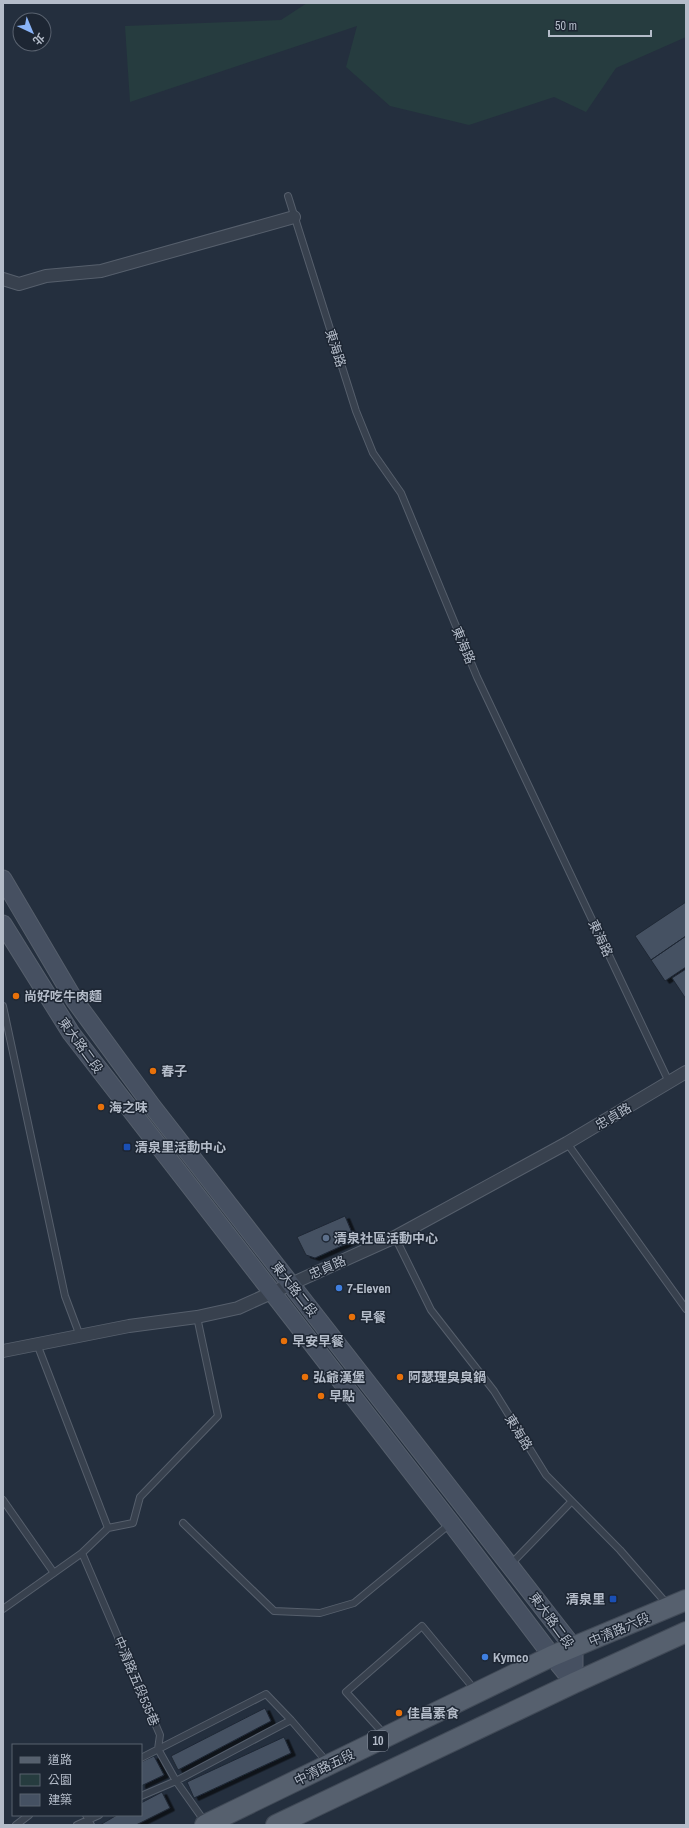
<svg xmlns="http://www.w3.org/2000/svg" width="689" height="1828" viewBox="0 0 689 1828" font-family="'Archivo Narrow','Noto Sans TC',sans-serif">
  <style>
    .green { fill: #263c3f }
    .building { fill: #455162; stroke: #1f2835; filter: url(#shadow) }
    .lines { fill: none; stroke-linecap: round; stroke-linejoin: round }
    .lane-casing { stroke: #565f6c; stroke-width: 8 }
    .street-casing { stroke: #565f6c; stroke-width: 14 }
    .secondary-casing { stroke: #565f6c; stroke-width: 19 }
    .primary-casing { stroke: #414a57; stroke-width: 22 }
    .lane { stroke: #38414e; stroke-width: 6 }
    .street { stroke: #38414e; stroke-width: 12 }
    .secondary { stroke: #465061; stroke-width: 17 }
    .primary { stroke: #56606e; stroke-width: 20 }
    .food-dot { fill: #e8710a; stroke: #1d2633; stroke-width: 1.5 }
    .transit-dot { fill: #1a4fb4; stroke: #1d2633; stroke-width: 1.5 }
    .service-dot { fill: #5c6f8a; stroke: #1d2633; stroke-width: 1.5 }
    .shop-dot { fill: #3f7fe0; stroke: #1d2633; stroke-width: 1.5 }
    .labels { text-anchor: middle; stroke-width: 3; stroke-linejoin: round; paint-order: stroke }
    .shield { fill: #1d2633; stroke: #878f9c; stroke-width: 1 }
    .shield-label { font-size: 12px; font-weight: bold; fill: #b4bcc9 }
    .street-label { font-size: 13px; fill: #b4bcc9; stroke: #1d2633 }
    .poi-label { font-size: 13px; font-weight: bold; fill: #b4bcc9; stroke: #1d2633; text-anchor: start }
  </style>
  <defs>
    <filter id="shadow"><feDropShadow dx="4.5" dy="2.5" stdDeviation="0" flood-color="#0009"/></filter>
  </defs>
  <rect width="100%" height="100%" fill="#242f3e"/>
  <path class="green" d="M307,3H686V37L616,68L586,112L554,97L469,125L390,106L346,67L357,26L130,102L125,26L281,20Z"/>
  <path class="building" d="M686,902V936L651,960L635,936Z
    M686,936V967L665,981L651,960Z
    M686,969V999L672,978Z
    M345,1216L355,1240L315,1258L306,1255L297,1237Z
    M265,1708L271,1721L178,1770L171,1756Z
    M284,1737L291,1753L194,1798L187,1782Z
    M154,1756L164,1775L141,1786V1762Z
    M162,1792L170,1808L136,1825H100L117,1815H141V1803Z"/>
  <g class="lines">
    <defs>
      <path id="lane" d="M288,196L356,411L373,453L401,493L477,677L669,1082
        M3,1006L65,1296L80,1336
        M567,1143L686,1309
        M395,1237L431,1310L494,1391L546,1475L620,1550L667,1604
        M37,1344L108,1528
        M3,1500L54,1573
        M183,1523L274,1611L320,1613L354,1603L450,1524
        M82,1553L160,1735L158,1749L176,1781L205,1822
        M511,1564L571,1502
        M3,1609L82,1553L108,1528L133,1523L140,1497L218,1416L197,1317
        M384,1734L346,1692L422,1626L475,1690
        M141,1758L266,1694L291,1720
        M141,1796L176,1781L291,1720L327,1762
        M86,1815L91,1825
        M16,1825L29,1815
        M77,1825L99,1815"/>
      <path id="street" d="M3,279L19,284L46,276L101,271L294,217
        M3,1351L129,1326L197,1317L238,1308L395,1237L567,1143L686,1072"/>
      <path id="secondary" d="M3,879L75,1001L152,1106L574,1648V1683
        M3,924L71,1033L451,1523L552,1656L574,1683"/>
      <path id="primary" d="M205,1825L552,1656L686,1600
        M276,1825L574,1683L686,1632"/>
    </defs>
    <use href="#lane" class="lane-casing"/>
    <use href="#street" class="street-casing"/>
    <use href="#secondary" class="secondary-casing"/>
    <use href="#primary" class="primary-casing"/>
    <use href="#lane" class="lane"/>
    <use href="#street" class="street"/>
    <use href="#secondary" class="secondary"/>
    <use href="#primary" class="primary"/>
  </g>
  <g class="food-dot">
    <circle cx="16" cy="996" r="4"/>
    <circle cx="153" cy="1071" r="4"/>
    <circle cx="101" cy="1107" r="4"/>
    <circle cx="352" cy="1317" r="4"/>
    <circle cx="284" cy="1341" r="4"/>
    <circle cx="305" cy="1377" r="4"/>
    <circle cx="400" cy="1377" r="4"/>
    <circle cx="321" cy="1396" r="4"/>
    <circle cx="399" cy="1713" r="4"/>
  </g>
  <g class="transit-dot">
    <rect x="123" y="1143" width="8" height="8" rx="2"/>
    <rect x="609" y="1595" width="8" height="8" rx="2"/>
  </g>
  <circle class="service-dot" cx="326" cy="1238" r="4"/>
  <g class="shop-dot">
    <circle cx="339" cy="1288" r="4"/>
    <circle cx="485" cy="1657" r="4"/>
  </g>
  <g class="labels">
    <rect class="shield" x="368" y="1731" width="20" height="20" rx="3"/>
    <g class="shield-label">
      <text x="378" y="1745">10</text>
    </g>
    <g class="street-label">
      <text transform="translate(336 348) rotate(72)" y="5">東海路</text>
      <text transform="translate(464 645) rotate(67)" y="5">東海路</text>
      <text transform="translate(601 938) rotate(65)" y="5">東海路</text>
      <text transform="translate(81 1045) rotate(54)" y="5">東大路二段</text>
      <text transform="translate(613 1116) rotate(-31)" y="5">忠貞路</text>
      <text transform="translate(327 1267) rotate(-24)" y="5">忠貞路</text>
      <text transform="translate(295 1289) rotate(52)" y="5">東大路二段</text>
      <text transform="translate(519 1432) rotate(58)" y="5">東海路</text>
      <text transform="translate(552 1620) rotate(54)" y="5">東大路二段</text>
      <text transform="translate(619 1629) rotate(-23)" y="5">中清路六段</text>
      <text transform="translate(137 1681) rotate(67)" y="5">中清路五段535巷</text>
      <text transform="translate(324 1767) rotate(-26)" y="5">中清路五段</text>
    </g>
    <g class="poi-label">
      <text x="24" y="1001">尚好吃牛肉麵</text>
      <text x="161" y="1076">春子</text>
      <text x="109" y="1112">海之味</text>
      <text x="135" y="1152">清泉里活動中心</text>
      <text x="334" y="1243">清泉社區活動中心</text>
      <text x="347" y="1293">7-Eleven</text>
      <text x="360" y="1322">早餐</text>
      <text x="292" y="1346">早安早餐</text>
      <text x="313" y="1382">弘爺漢堡</text>
      <text x="408" y="1382">阿瑟理臭臭鍋</text>
      <text x="329" y="1401">早點</text>
      <text x="605" y="1604" text-anchor="end">清泉里</text>
      <text x="493" y="1662">Kymco</text>
      <text x="407" y="1718">佳昌素食</text>
    </g>
  </g>
  <rect width="689" height="1828" fill="none" stroke="#b4bcc9" stroke-width="8"/>
  <rect x="12" y="1744" width="130" height="72" fill="#1d2633" stroke="#59626f"/>
  <rect x="20" y="1757" width="20" height="6" fill="#56606e" stroke="#59626f"/>
  <text x="48" y="1764" font-size="12" fill="#b4bcc9">道路</text>
  <rect x="20" y="1774" width="20" height="12" fill="#263c3f" stroke="#59626f"/>
  <text x="48" y="1784" font-size="12" fill="#b4bcc9">公園</text>
  <rect x="20" y="1794" width="20" height="12" fill="#455162" stroke="#59626f"/>
  <text x="48" y="1804" font-size="12" fill="#b4bcc9">建築</text>
  <g transform="translate(32 32) rotate(136)"><circle r="19" fill="#1d2633" stroke="#59626f"/>
  <path d="M0-3L7 15L0 10L-7 15Z" fill="#8ab4f8"/>
  <text y="-6" font-size="11" font-weight="bold" text-anchor="middle" fill="#b4bcc9">北</text>
  </g>
  <path d="M549 30v6h102v-6" fill="none" stroke="#b4bcc9" stroke-width="2"/>
  <text x="555" y="30" font-size="12" fill="#b4bcc9" stroke="#1d2633" stroke-width="3" paint-order="stroke">50 m</text>
</svg>
